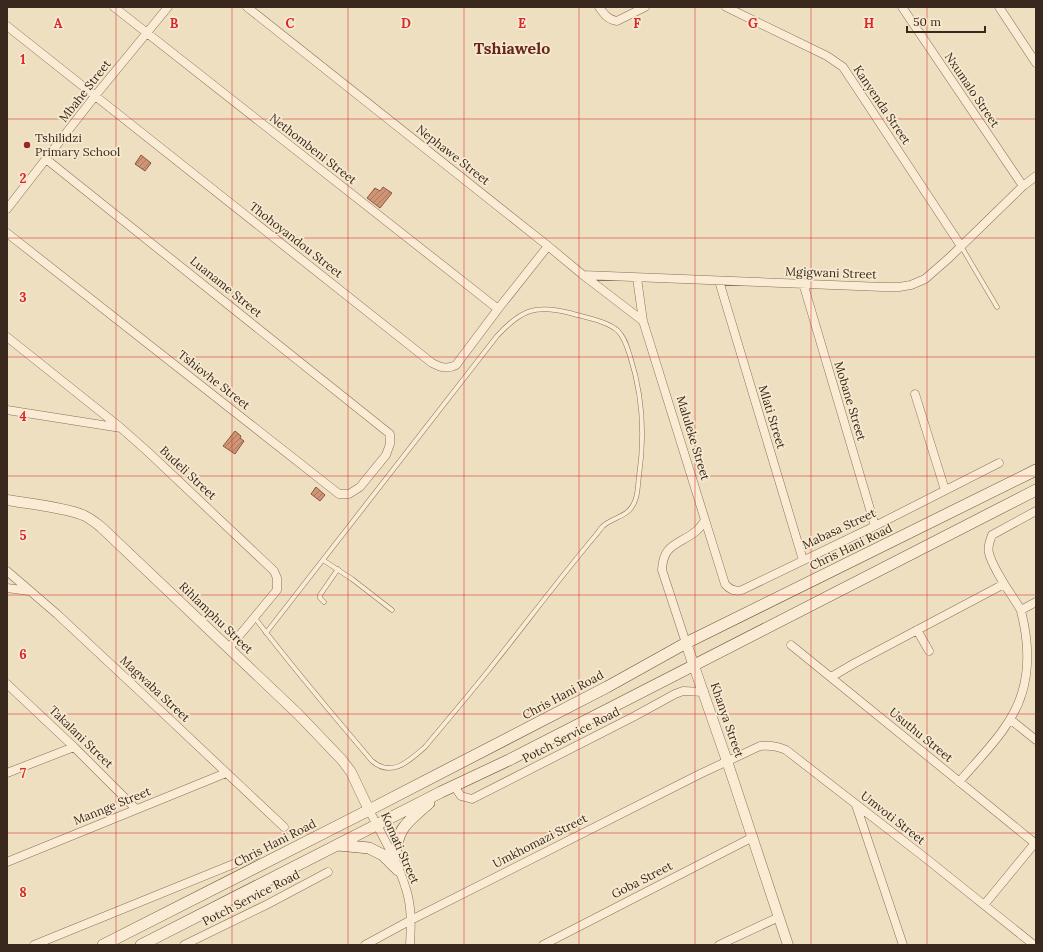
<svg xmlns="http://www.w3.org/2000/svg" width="1043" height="952" viewBox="0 0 1043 952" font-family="Lora,serif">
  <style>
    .building { fill: url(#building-hatch); stroke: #89563d }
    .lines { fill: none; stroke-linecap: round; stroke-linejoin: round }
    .service-casing { stroke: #896f58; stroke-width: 5 }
    .minor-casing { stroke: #896f58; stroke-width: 9 }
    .tertiary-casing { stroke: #896f58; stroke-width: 11 }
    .secondary-casing { stroke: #6b503b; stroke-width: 12 }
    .service { stroke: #faecd4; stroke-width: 4 }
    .minor { stroke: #faecd4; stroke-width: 8 }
    .tertiary { stroke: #faecd4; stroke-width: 10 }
    .secondary { stroke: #faecd4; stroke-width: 11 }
    .grid { fill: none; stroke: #d62828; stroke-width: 1; stroke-opacity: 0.55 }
    .poi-dot { fill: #9a262d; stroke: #f7e9d0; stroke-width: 1.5 }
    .labels { text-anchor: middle; stroke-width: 3.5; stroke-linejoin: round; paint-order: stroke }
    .street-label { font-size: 12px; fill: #38281d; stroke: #f7e9d0 }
    .poi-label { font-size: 12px; fill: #38281d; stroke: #f7e9d0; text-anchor: start }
    .district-label { font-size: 16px; font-weight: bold; fill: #67261a; stroke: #f7e9d0 }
    .grid-label { font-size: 13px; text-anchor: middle; font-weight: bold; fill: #d62828; stroke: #f7e9d0; stroke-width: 3.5; stroke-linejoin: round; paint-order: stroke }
  </style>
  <defs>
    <pattern id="building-hatch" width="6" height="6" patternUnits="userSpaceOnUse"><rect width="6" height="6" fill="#cf9575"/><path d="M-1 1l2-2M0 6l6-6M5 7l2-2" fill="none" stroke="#a97a5f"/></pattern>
  </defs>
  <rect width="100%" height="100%" fill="#efdfc1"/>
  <path class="building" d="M141,155L151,163L145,171L135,164Z
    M383,187L392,193L380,208L367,198L375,188L380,191Z
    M235,431L241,436L240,438L244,441L235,454L223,446Z
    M316,487L325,495L320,501L311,494Z"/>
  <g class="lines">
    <defs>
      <path id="service" d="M961,246L997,307
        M323,560L352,579L392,610
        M324,602L320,598V595L338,569
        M255,618C292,667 332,714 372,761C392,778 409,761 425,747C446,722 467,697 488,671C524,626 558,580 595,536C598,533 600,529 603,526C616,515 630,518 636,498C638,491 638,483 639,476C645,435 643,396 630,356C627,347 625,338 618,331C608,321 583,317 570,313C535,304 521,310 497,336L266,633"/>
      <path id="minor" d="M114,7L498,309
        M247,7L548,246L583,275L643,321
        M599,7C604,14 608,20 617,21L645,7
        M726,7L827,56L843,67L961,246
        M902,7L1023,186
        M999,7L1036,63
        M7,26L432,363C440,367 447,370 456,365L498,309L548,246
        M7,209L95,96L168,7
        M7,233L339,494H349L360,487L386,455L390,444V434L46,159
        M583,275L883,287H899L911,285L925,279L949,258L1023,186L1036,176
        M637,278L643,321L725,584C730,590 735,592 742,590L875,526L999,463
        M719,281L803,560
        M803,283L875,526
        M7,337L121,428L147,451L274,571L277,578V590L229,648
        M915,394L945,490
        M7,410L121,428
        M7,571L57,614L163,713L284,827
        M7,588L29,591
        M1021,610L1036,602
        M917,630L929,651
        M686,643L662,570C663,544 678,545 695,532C699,529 702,525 705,520
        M791,645L1036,844
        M831,677L855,663L1004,584
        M7,684L74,747L136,809
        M1011,720L1036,740
        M7,773L74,747
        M959,782C982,755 1012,727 1022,693C1030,667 1028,638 1021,611C1019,606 1015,601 1012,596C1005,586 991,563 989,553C987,547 990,541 992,535L1036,511
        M454,786L461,796L472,799L633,717L675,694L683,691L704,692
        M856,805L903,945
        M369,810C382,835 398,862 406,889C412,907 411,927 410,945
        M7,862L226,773
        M984,905L1035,843
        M34,945L256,855
        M184,945L268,904L328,872
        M365,945L411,920L700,774L760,746C770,745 778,746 786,750L928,860L1034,945
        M543,945L753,837
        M719,945L779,917"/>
      <path id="tertiary" d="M7,500C30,504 63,507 83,515C90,518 96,523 101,527L298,714L342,760L351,772L369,810
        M686,643L727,761L788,945"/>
      <path id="secondary" d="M338,845L369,848L383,855L398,870
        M394,861C398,827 404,825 429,803
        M103,945L369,810L607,687L686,643L1036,470
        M141,945L441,792L509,760L1036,490"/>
    </defs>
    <use href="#service" class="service-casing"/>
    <use href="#minor" class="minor-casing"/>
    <use href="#tertiary" class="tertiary-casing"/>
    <use href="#secondary" class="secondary-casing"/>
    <use href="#service" class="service"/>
    <use href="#minor" class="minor"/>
    <use href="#tertiary" class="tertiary"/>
    <use href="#secondary" class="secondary"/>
  </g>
  <path class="grid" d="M116,7V945M232,7V945M348,7V945M464,7V945M579,7V945M695,7V945M811,7V945M927,7V945M7,119H1036M7,238H1036M7,357H1036M7,476H1036M7,595H1036M7,714H1036M7,833H1036"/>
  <circle class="poi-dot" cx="27" cy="145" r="4"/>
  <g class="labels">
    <g class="street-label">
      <text transform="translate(972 90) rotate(56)" y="4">Nxumalo Street</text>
      <text transform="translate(85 91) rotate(-52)" y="4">Mbahe Street</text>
      <text transform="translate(882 105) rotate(56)" y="4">Kanyenda Street</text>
      <text transform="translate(313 149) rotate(38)" y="4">Nethombeni Street</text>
      <text transform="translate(453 155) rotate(38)" y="4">Nephawe Street</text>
      <text transform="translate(296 240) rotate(38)" y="4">Thohoyandou Street</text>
      <text transform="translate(831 273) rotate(2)" y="4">Mgigwani Street</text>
      <text transform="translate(226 287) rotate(39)" y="4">Luaname Street</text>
      <text transform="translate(214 380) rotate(38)" y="4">Tshiovhe Street</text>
      <text transform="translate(850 401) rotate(73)" y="4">Mobane Street</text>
      <text transform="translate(772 417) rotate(73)" y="4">Mlati Street</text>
      <text transform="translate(693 438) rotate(73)" y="4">Maluleke Street</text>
      <text transform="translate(188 473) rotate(43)" y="4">Budeli Street</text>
      <text transform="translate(839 529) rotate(-25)" y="4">Mabasa Street</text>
      <text transform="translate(851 547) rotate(-26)" y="4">Chris Hani Road</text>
      <text transform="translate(216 618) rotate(44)" y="4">Rihlamphu Street</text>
      <text transform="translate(155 689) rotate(43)" y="4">Magwaba Street</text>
      <text transform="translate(563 695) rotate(-28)" y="4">Chris Hani Road</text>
      <text transform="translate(727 720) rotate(71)" y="4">Khanya Street</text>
      <text transform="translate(571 735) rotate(-27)" y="4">Potch Service Road</text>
      <text transform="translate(921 735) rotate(39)" y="4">Usuthu Street</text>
      <text transform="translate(81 737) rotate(44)" y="4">Takalani Street</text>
      <text transform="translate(112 806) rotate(-22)" y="4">Mannge Street</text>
      <text transform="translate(893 818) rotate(38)" y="4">Umvoti Street</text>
      <text transform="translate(540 841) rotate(-27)" y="4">Umkhomazi Street</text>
      <text transform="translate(275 843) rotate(-27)" y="4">Chris Hani Road</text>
      <text transform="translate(400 848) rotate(66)" y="4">Komati Street</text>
      <text transform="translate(642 880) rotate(-27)" y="4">Goba Street</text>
      <text transform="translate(251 898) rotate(-27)" y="4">Potch Service Road</text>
    </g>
    <g class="poi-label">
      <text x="35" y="142">Tshilidzi<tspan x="35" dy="14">Primary School</tspan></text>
    </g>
    <g class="district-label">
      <text x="512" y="54">Tshiawelo</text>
    </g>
  </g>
  <g class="grid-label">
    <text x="58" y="28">A</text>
    <text x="174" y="28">B</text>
    <text x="290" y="28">C</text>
    <text x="406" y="28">D</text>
    <text x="522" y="28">E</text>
    <text x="637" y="28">F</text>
    <text x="753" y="28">G</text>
    <text x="869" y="28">H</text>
    <text x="23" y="64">1</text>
    <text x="23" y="183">2</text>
    <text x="23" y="302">3</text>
    <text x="23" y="421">4</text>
    <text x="23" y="540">5</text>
    <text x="23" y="659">6</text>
    <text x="23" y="778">7</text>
    <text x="23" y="897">8</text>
  </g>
  <rect width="1043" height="952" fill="none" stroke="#38281d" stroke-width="16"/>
  <path d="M907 26v6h78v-6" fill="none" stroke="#38281d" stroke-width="2"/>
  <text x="913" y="26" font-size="12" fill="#38281d" stroke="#f7e9d0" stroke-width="3" paint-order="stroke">50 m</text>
</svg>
